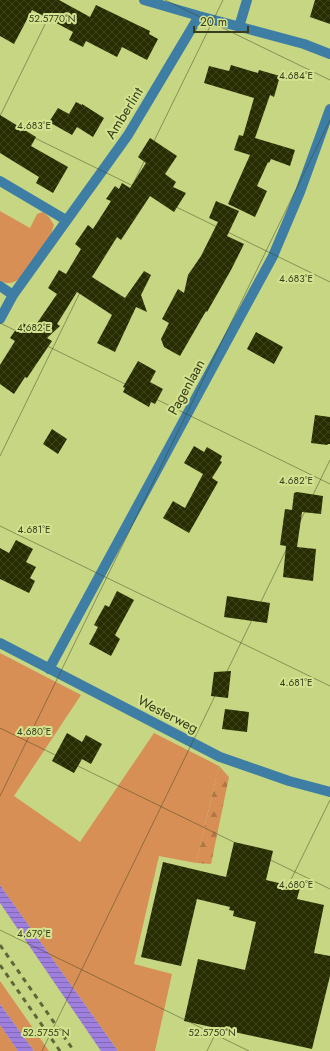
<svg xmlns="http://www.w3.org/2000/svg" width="330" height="1051" viewBox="0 0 330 1051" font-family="Jost,sans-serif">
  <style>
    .green { fill: #d88f56 }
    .forest { fill: url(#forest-firs) }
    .water { fill: url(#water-rules) }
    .building { fill: url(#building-cross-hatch) }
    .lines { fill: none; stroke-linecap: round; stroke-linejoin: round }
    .minor { stroke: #3e7ea5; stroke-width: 10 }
    .rail { stroke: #5e6738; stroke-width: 3; stroke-dasharray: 5 5; stroke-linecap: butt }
    .ticks { fill: none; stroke: #383e1c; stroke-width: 1; stroke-opacity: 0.45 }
    .labels { text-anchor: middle; stroke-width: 4; stroke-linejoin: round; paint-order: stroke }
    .street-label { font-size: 14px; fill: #383e1c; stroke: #d3e390 }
    .ticks-label { font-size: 10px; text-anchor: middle; fill: #383e1c; stroke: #d3e390; stroke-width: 4; stroke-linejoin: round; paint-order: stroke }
  </style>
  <defs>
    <pattern id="forest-firs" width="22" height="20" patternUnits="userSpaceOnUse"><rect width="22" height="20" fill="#d88f56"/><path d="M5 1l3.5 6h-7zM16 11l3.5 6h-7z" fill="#b07646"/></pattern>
    <pattern id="water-rules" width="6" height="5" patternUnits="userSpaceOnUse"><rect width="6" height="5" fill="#9e7fde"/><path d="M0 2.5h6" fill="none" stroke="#8269b3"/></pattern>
    <pattern id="building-cross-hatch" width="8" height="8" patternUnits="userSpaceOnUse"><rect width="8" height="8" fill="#272d00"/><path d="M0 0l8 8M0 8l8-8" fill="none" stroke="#3e441c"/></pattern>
  </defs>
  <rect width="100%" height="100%" fill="#c6d683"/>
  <path class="green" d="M0,211L30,228L37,214L43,212L49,217L54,225L50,237L19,279C12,284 8,284 0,281Z
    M0,653L81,695L14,796L80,842L154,733L219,766L196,863L159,856L134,964L172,974L155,1051H118L0,885Z
    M0,981L49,1051H34L0,1004Z
    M0,1025L18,1051H0Z"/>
  <path class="forest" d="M219,766L229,777L211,864L196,863Z"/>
  <path class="water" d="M0,885L118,1051H101L0,903Z
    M0,1004L34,1051H18L0,1025Z"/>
  <path class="building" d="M0,0H59L90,17L96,5L150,31L149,34L158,39L147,60L122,47L117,57L86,41L83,47L69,40L73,32L32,10L14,44L0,36Z
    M315,0H330V24L310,17Z
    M231,65L258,73L259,70L280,76L274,97L270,95L255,138L295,150L290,166L271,159L269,163L268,162L257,186L267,191L255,217L228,204L250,155L234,150L239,135L243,136L254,98L204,83L209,66L229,71Z
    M76,102L82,105V104L104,118L93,137L77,127L72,135L49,122L58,108L69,114Z
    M0,115L36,137L31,146L68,167L53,193L36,183L39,177L0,153Z
    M150,138L177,156L165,174L176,182L173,187L186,193L174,212L150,196L121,240L117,237L92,277L125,298L144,271L151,275L141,295L147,312L136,307L115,352L97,343L112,315L77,292L57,324L60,326L47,338L52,341L27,378L25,377L14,394L0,384V365L15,341L10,338L21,322L33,329L57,294L48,288L59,270L66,274L81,249L75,244L88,225L93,229L111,201L106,199L115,186L119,189L122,183L130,188L146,163L138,157Z
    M216,201L239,211L227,236L244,244L231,270L207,312L206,311L180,356L164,347L161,339L169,323L162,319L178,289L184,293L188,275L201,256L218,222L209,218Z
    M256,332L283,347L274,364L247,349Z
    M138,361L156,371L150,382L163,389L155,404L151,402L149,407L123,392L125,388L123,387Z
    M315,415L330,417V444H328L327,445L311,443Z
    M52,429L67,439L58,454L43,444Z
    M194,446L204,452L207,447L222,456L220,461L222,462L212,478L218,482L189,533L163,518L173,501L185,508L203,474L184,463Z
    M297,492L323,496L321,514L302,512L297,547L316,549L313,581L283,577L286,546L280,545L285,509L292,510L294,493Z
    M16,540L33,549L26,562L36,567L30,578L35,581L29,593L0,579V548L9,553Z
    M117,591L134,600L115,635L120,639L111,656L89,644L98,627L94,625L105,605L109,607Z
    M227,596L270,603L267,623L224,617Z
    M231,671L228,698L211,696L214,672Z
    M225,709L249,712L247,732L222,729Z
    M67,733L82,742L86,735L102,744L91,764L82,759L74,773L52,761Z
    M234,842L273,851L266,880L300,888L297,899L324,905L314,953L330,956V976L312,1049L184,1021L198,959L245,970L256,922L233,916L234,911L229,910L230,907L197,899L181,966L141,957L163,862L226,877Z"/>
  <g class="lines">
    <path class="minor" d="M144,0L199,16L304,44L330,54
      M239,27L247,0
      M0,181L66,220
      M0,286L13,295
      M0,319L13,295L128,135L199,16
      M0,643L220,757L289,781L330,792
      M49,669L273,256L300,192L330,109"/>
    <path class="rail" d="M0,945L74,1051
      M0,965L60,1051"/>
  </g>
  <path class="ticks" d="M165,0L330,80M0,116L57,0M0,121L330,282M0,323L330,484M0,456L223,0M0,526L330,686M0,728L330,889M0,796L330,120M0,930L249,1051M42,1051L330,460M207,1051L330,800"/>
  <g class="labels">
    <g class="street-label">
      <text transform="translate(124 113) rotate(-58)" y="5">Amberlint</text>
      <text transform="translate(186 387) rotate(-61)" y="5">Pagenlaan</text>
      <text transform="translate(168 714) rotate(27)" y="5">Westerweg</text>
    </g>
  </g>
  <g class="ticks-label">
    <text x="52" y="22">52.5770°N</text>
    <text x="296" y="79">4.684°E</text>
    <text x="34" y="129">4.683°E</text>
    <text x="296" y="282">4.683°E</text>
    <text x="34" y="331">4.682°E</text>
    <text x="296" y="484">4.682°E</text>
    <text x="34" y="533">4.681°E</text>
    <text x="296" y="686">4.681°E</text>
    <text x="34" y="735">4.680°E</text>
    <text x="296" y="888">4.680°E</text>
    <text x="34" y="937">4.679°E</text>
    <text x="46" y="1036">52.5755°N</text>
    <text x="212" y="1036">52.5750°N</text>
  </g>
  <path d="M194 26v6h54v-6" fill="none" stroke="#383e1c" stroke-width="2"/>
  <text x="200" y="26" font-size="12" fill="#383e1c" stroke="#d3e390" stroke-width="3" paint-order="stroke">20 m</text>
</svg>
